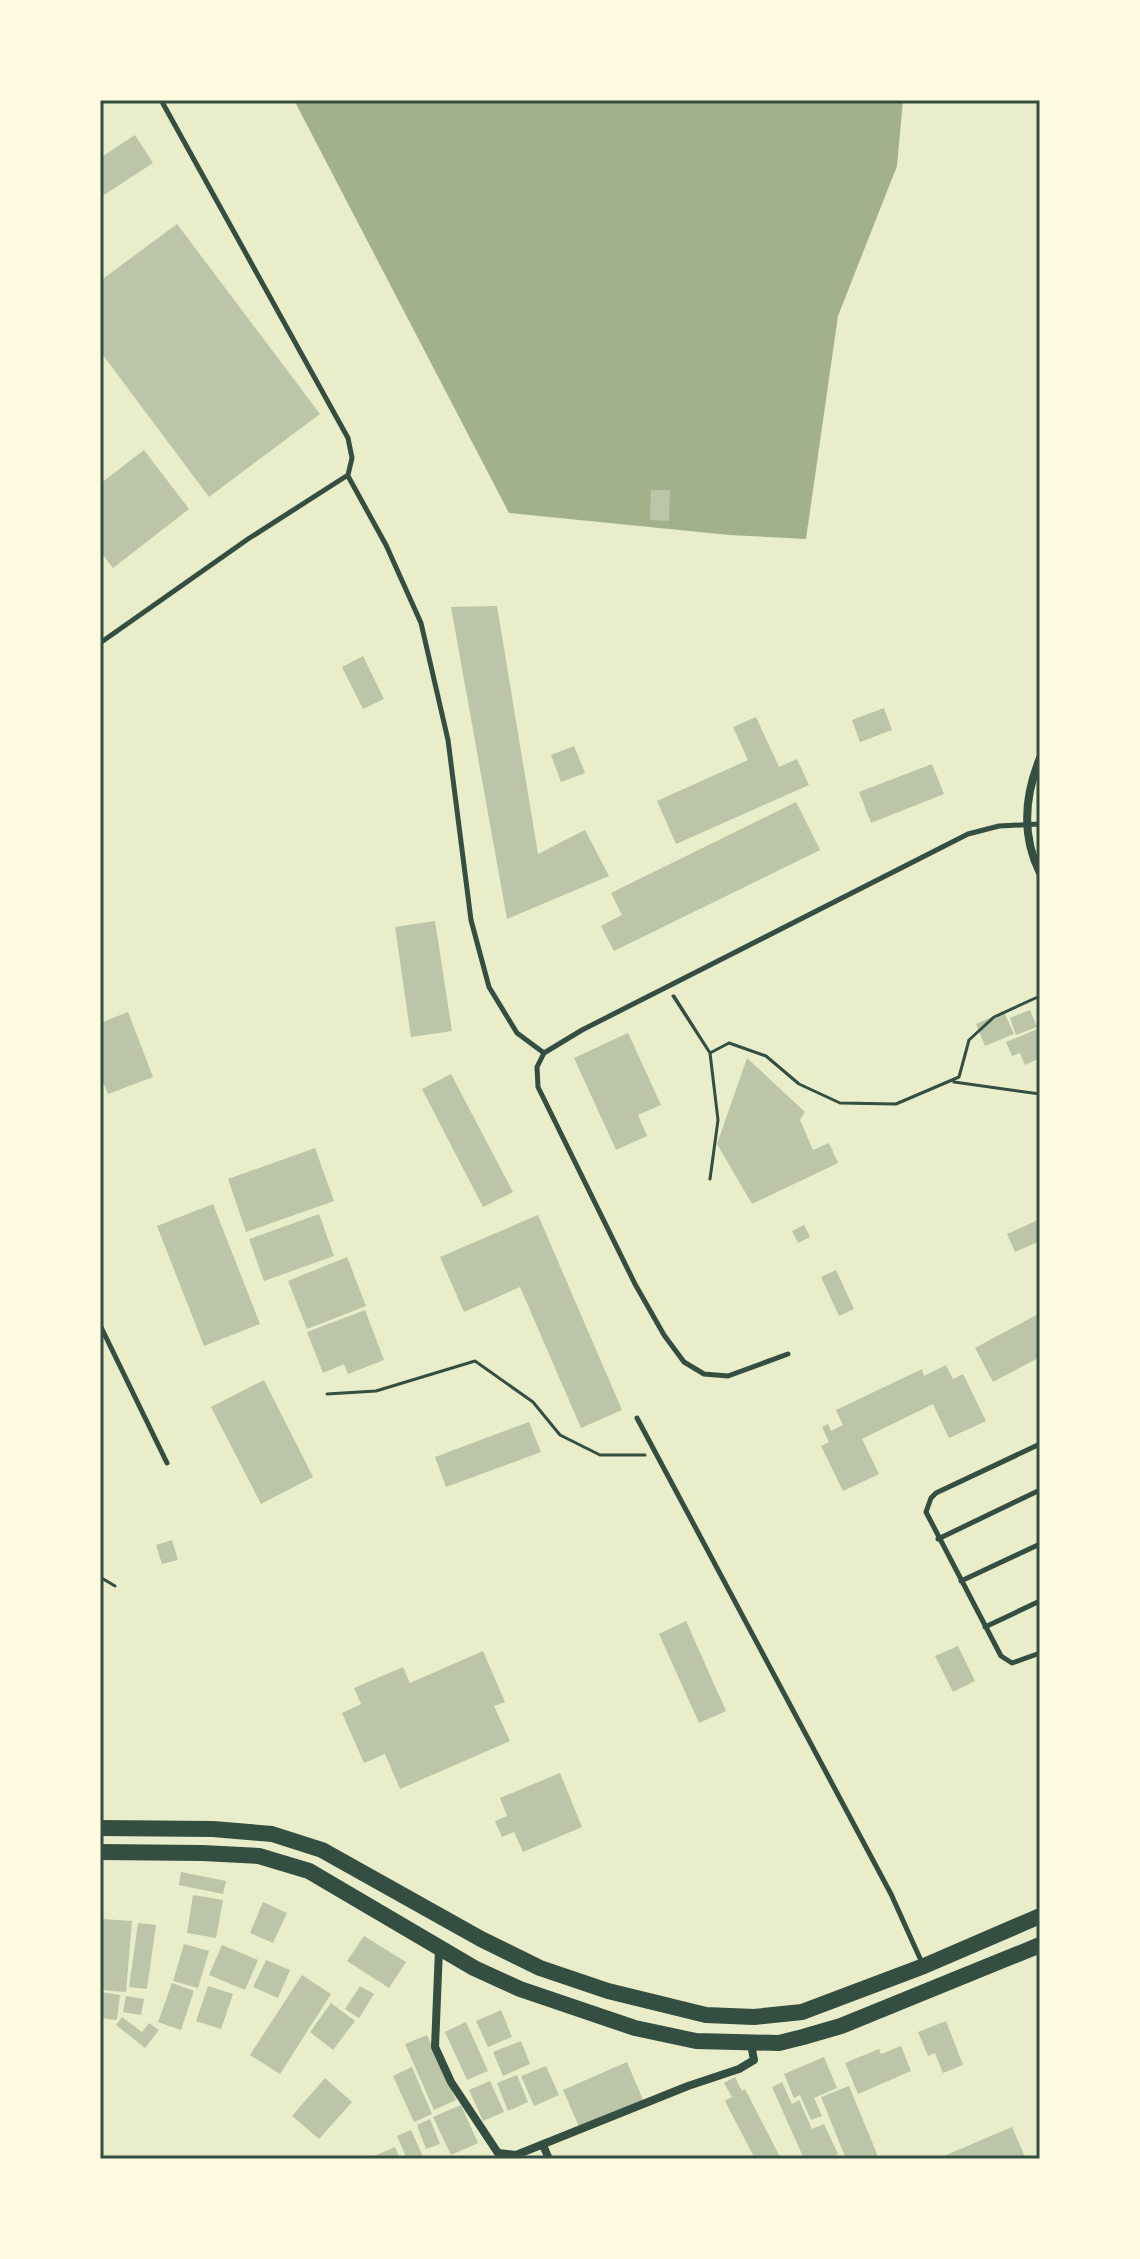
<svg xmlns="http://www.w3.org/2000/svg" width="1140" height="2259" viewBox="0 0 1140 2259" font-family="Signika,sans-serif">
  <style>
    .water { fill: #a3b18a }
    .building { fill: #bcc5a7 }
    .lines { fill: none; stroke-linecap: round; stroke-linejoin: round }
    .path { stroke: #344e41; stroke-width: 3 }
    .service { stroke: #344e41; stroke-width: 5 }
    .minor { stroke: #344e41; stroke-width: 8 }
    .primary { stroke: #344e41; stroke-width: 16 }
    .neatline { fill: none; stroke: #344e41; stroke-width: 3 }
  </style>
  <rect width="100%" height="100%" fill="#e9edc9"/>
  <path class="water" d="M294,100H903L897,166L838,316L806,539L729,535L509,513Z"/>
  <path class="building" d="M135,135L153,163L104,195L100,189V158Z
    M177,224L320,414L209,497L100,351V281Z
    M144,450L189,509L113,568L100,551V484Z
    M651,490H670L669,521L650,520Z
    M497,606L538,854L585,830L609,876L507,919L451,607Z
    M363,656L384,699L363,709L342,667Z
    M884,708L892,730L860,742L852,720Z
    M756,717L779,767L797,759L809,785L676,844L657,801L748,760L733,727Z
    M574,746L585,773L561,782L551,755Z
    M932,764L944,794L871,823L859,792Z
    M796,802L820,850L614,951L601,926L622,915L611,893Z
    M435,921L452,1031L411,1037L395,927Z
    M1030,1010L1037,1027L1016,1035L1010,1018Z
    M128,1012L153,1077L108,1094L100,1074V1023Z
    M1004,1012L1014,1034L985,1046L976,1024Z
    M1040,1028V1058L1025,1065L1020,1053L1012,1056L1006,1042Z
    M628,1033L661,1105L638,1115L647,1136L616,1150L574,1058Z
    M747,1058L805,1112L800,1120L813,1150L829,1143L838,1163L752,1204L717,1144Z
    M451,1074L513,1192L483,1207L422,1089Z
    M315,1148L334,1201L246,1232L228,1179Z
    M213,1204L260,1324L204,1346L157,1226Z
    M319,1214L334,1256L264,1281L249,1239Z
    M538,1215L622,1410L581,1428L520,1287L464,1312L440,1257Z
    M1040,1219V1241L1015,1252L1007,1234Z
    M804,1225L810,1237L798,1243L792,1231Z
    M347,1257L366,1306L307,1329L288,1281Z
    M836,1270L854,1309L839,1316L821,1277Z
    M365,1310L384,1360L348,1374L344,1364L323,1373L307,1332Z
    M1040,1313V1357L993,1382L975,1348Z
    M946,1365L953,1379L963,1374L986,1421L949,1438L933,1404L862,1439L879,1474L843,1491L821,1446L829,1442L822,1427L828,1424L831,1431L843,1425L836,1410L922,1369L924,1376Z
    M264,1380L313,1477L261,1504L211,1407Z
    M529,1422L541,1452L446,1487L435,1457Z
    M172,1540L178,1560L162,1564L156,1545Z
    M686,1621L726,1711L699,1723L659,1634Z
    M958,1646L975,1681L953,1692L935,1656Z
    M483,1651L505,1702L494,1706L510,1741L400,1789L385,1754L364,1763L342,1713L361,1704L354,1688L403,1667L410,1683Z
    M560,1773L582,1827L523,1852L514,1832L502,1837L495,1821L507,1816L500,1798Z
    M181,1872L226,1881L223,1894L179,1885Z
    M193,1895L223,1900L216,1938L187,1933Z
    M263,1902L287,1913L273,1943L250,1933Z
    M102,1919L132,1921L126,1992L100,1990Z
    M138,1923L156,1925L147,1989L129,1987Z
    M364,1936L406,1962L389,1988L347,1961Z
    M184,1944L209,1951L198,1988L173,1981Z
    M222,1945L258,1960L245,1990L209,1975Z
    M266,1960L290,1970L278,1998L253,1987Z
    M302,1975L331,1994L280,2074L250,2055Z
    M172,1983L194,1991L181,2030L158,2022Z
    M208,1986L233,1994L221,2029L196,2021Z
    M360,1986L374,1994L359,2018L345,2009Z
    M100,1992L120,1995L117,2020L100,2018Z
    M126,1996L144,1999L141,2015L123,2012Z
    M331,2003L355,2021L333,2050L310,2032Z
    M501,2010L512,2037L488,2047L476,2021Z
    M122,2017L142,2032L149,2023L159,2030L145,2048L116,2025Z
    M946,2021L963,2065L943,2073L935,2053L928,2056L918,2032Z
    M466,2022L488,2071L467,2080L445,2032Z
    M427,2035L456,2100L434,2110L405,2044Z
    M521,2041L530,2064L503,2076L493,2052Z
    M901,2046L911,2071L858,2094L845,2063L879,2049L881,2054Z
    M824,2057L837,2088L814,2098L822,2116L811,2120L800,2095L794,2098L784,2074Z
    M627,2062L644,2102L580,2129L563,2090Z
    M546,2066L559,2095L534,2106L521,2076Z
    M412,2067L432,2114L414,2122L393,2076Z
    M517,2075L528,2102L508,2111L497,2083Z
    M735,2077L742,2091L745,2089L781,2159H755L725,2101L732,2097L724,2083Z
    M325,2078L352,2102L319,2139L292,2116Z
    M490,2081L504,2112L483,2121L469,2090Z
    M782,2082L792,2104L799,2100L812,2129L824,2124L838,2154L833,2157L834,2159H804L772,2087Z
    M849,2086L879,2159H846L821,2097Z
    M461,2105L478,2143L451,2155L433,2117Z
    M430,2119L440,2144L426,2149L417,2125Z
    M1012,2127L1026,2159H937Z
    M411,2130L424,2159H407L397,2136Z
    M395,2147L400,2159H367Z"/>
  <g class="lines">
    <path class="path" d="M673,996L710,1053
      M674,996L710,1053L718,1120L710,1179
      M710,1053L729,1043L766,1056L799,1084L840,1103L896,1104L959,1077L969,1040L994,1017L1040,996
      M954,1082L1040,1094
      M327,1394L376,1391L475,1361L533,1402L560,1435L600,1455H645
      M100,1577L115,1586"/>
    <path class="service" d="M348,476L386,545L421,623L448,740L471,920L489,987L517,1033L544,1053
      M100,643L248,539L348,475L352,458L348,438L161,100
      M100,1325L167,1463
      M788,1354L728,1376L704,1374L684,1362L664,1335L635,1284L538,1087L537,1067L544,1053L582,1030L968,834L999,826L1040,824
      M637,1418L891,1894L923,1965
      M1040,1444L936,1493L931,1498L926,1512L1001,1656L1012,1663L1040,1653
      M938,1539L1040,1490
      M961,1581L1040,1544
      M985,1627L1040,1601"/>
    <path class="minor" d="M1040,758C1025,795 1021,835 1040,873
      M439,1949L435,2047L451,2082L498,2153L516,2155L688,2086L739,2069L754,2060L751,2044
      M543,2145L549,2159"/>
    <path class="primary" d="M100,1828L213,1829L272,1834L322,1850L481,1939L540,1968L608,1991L706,2015L754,2017L802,2012L924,1966L1040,1916
      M100,1852L202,1853L259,1856L309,1871L474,1968L520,1989L635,2028L696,2041L779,2043L803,2037L841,2026L1040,1945"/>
  </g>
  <rect width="1140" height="2259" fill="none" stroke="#fefae0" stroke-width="204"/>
  <rect x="102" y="102" width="936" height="2055" class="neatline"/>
</svg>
